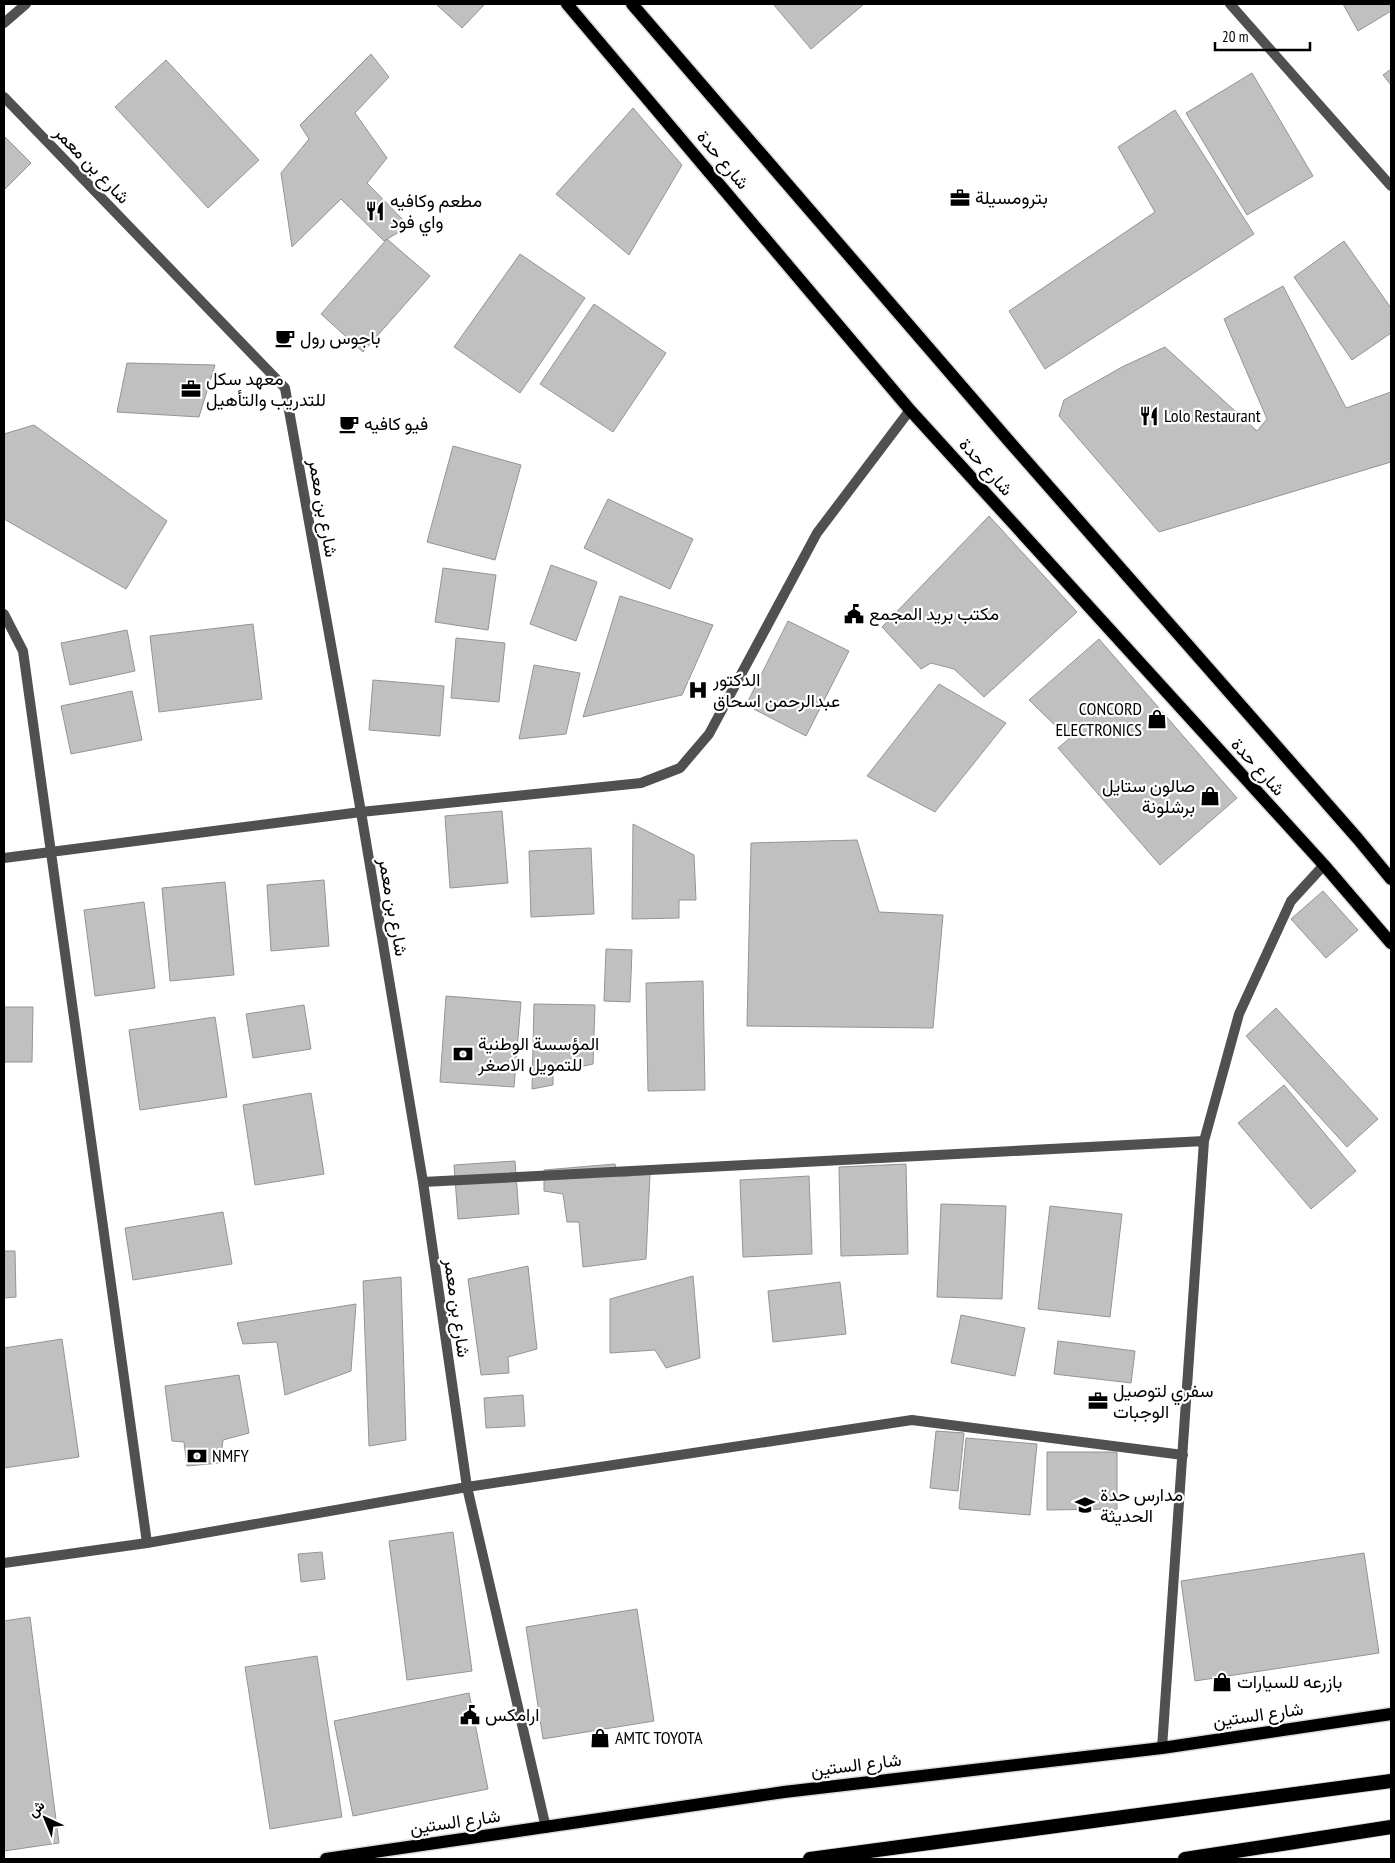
<svg xmlns="http://www.w3.org/2000/svg" width="1395" height="1863" viewBox="0 0 1395 1863" font-family="'PT Sans Narrow',Vazirmatn,sans-serif">
  <style>
    .building { fill: #c0c0c0; stroke: #949494 }
    .lines { fill: none; stroke-linecap: round; stroke-linejoin: round }
    .primary-casing { stroke: #dbdbdb; stroke-width: 15 }
    .trunk-casing { stroke: #dbdbdb; stroke-width: 16 }
    .minor { stroke: #505050; stroke-width: 10 }
    .primary { stroke: #000; stroke-width: 12 }
    .trunk { stroke: #000; stroke-width: 14 }
    .labels { text-anchor: middle; stroke-width: 4.5; stroke-linejoin: round; paint-order: stroke }
    .street-label { font-size: 18px; fill: #000; stroke: #fff }
    .poi-label { font-size: 18px; fill: #000; stroke: #fff; text-anchor: start }
  </style>
  <rect width="100%" height="100%" fill="#fff"/>
  <path class="building" d="M436,4H485L462,28Z
    M776,4H864L811,49L774,5Z
    M1343,4H1391V11L1358,31Z
    M371,54L389,77L355,113L387,158L367,183L409,226L384,241L341,199L292,247L281,173L309,139L300,125Z
    M166,60L259,160L208,208L115,107Z
    M1391,69V85L1383,75Z
    M1252,73L1313,176L1247,215L1186,113Z
    M633,108L682,165L629,255L556,194Z
    M1175,110L1254,234L1045,369L1009,311L1155,212L1118,147Z
    M4,136L31,163L4,190Z
    M387,239L430,276L363,352L321,314Z
    M1344,241L1391,308V333L1352,360L1294,277Z
    M520,254L585,298L520,393L454,347Z
    M1283,286L1346,408L1391,392V462L1159,532L1059,416L1064,400L1122,367L1165,347L1257,431L1267,419L1224,319Z
    M594,304L666,353L613,432L540,384Z
    M127,363L215,365L199,417L117,412Z
    M34,425L167,521L126,589L4,519V434Z
    M453,446L521,465L495,560L427,542Z
    M608,499L693,539L670,589L584,548Z
    M989,516L1077,612L984,697L954,669L931,663L921,669L882,627Z
    M551,565L597,582L576,641L530,624Z
    M443,568L496,575L488,630L435,622Z
    M620,596L713,625L682,695L583,717Z
    M788,621L849,651L806,736L746,705Z
    M253,624L262,699L159,712L150,636Z
    M127,630L135,671L70,685L61,643Z
    M456,638L505,643L499,702L451,698Z
    M1099,639L1237,798L1160,865L1058,748L1069,739L1029,700Z
    M534,665L580,673L566,734L519,739Z
    M373,680L444,686L440,736L369,730Z
    M939,684L1006,723L935,812L867,776Z
    M132,691L142,740L71,754L61,706Z
    M502,811L508,883L450,888L445,816Z
    M633,824L694,855L696,900H679V918L632,919Z
    M857,840L879,912L943,915L933,1028L747,1026L751,843Z
    M591,848L594,914L531,917L529,851Z
    M324,880L329,946L271,951L267,885Z
    M225,882L234,975L170,981L162,888Z
    M1323,891L1358,930L1326,958L1291,919Z
    M144,902L155,988L95,996L84,910Z
    M606,949L632,950L630,1002L604,1001Z
    M703,981L705,1090L648,1091L646,983Z
    M446,996L521,1002L514,1087L440,1082Z
    M534,1004L595,1005L593,1064L553,1073V1085L532,1089Z
    M304,1005L311,1049L253,1058L246,1014Z
    M4,1007H33L32,1062H4Z
    M1276,1008L1378,1119L1347,1147L1246,1036Z
    M215,1017L227,1097L140,1110L129,1030Z
    M1284,1085L1356,1171L1311,1209L1238,1123Z
    M311,1093L324,1174L255,1185L243,1105Z
    M515,1161L519,1214L458,1219L454,1165Z
    M615,1164L619,1177L650,1174L646,1259L583,1267L579,1222H567L563,1194L544,1191V1170Z
    M906,1164L908,1254L841,1256L839,1167Z
    M809,1176L812,1254L743,1257L740,1180Z
    M941,1204L1006,1206L1002,1299L937,1297Z
    M1050,1206L1122,1214L1110,1317L1038,1309Z
    M223,1212L232,1264L133,1280L125,1228Z
    M4,1251H15L16,1297L4,1298Z
    M528,1266L537,1349L508,1357L509,1373L481,1375L468,1279Z
    M693,1276L700,1358L666,1368L655,1350L610,1353V1299Z
    M401,1277L406,1440L369,1446L363,1281Z
    M840,1282L846,1334L773,1342L768,1291Z
    M356,1304L351,1371L285,1395L277,1342L243,1344L237,1323Z
    M961,1315L1025,1328L1015,1376L951,1363Z
    M62,1339L79,1457L4,1468V1348Z
    M1058,1341L1135,1351L1131,1383L1054,1374Z
    M239,1375L249,1433L223,1440L220,1463L187,1466L184,1442L172,1441L165,1386Z
    M523,1395L525,1426L486,1428L484,1398Z
    M936,1431L964,1433L958,1491L930,1488Z
    M966,1438L1037,1444L1030,1515L959,1509Z
    M1047,1452H1117V1509L1047,1510Z
    M453,1532L472,1671L407,1680L389,1541Z
    M322,1552L325,1579L301,1582L298,1554Z
    M1364,1553L1379,1653L1195,1681L1181,1581Z
    M637,1609L654,1721L543,1739L526,1627Z
    M30,1617L59,1843L4,1851V1621Z
    M317,1656L342,1817L270,1829L245,1667Z
    M469,1693L488,1789L353,1816L334,1721Z"/>
  <g class="lines">
    <defs>
      <path id="primary" d="M567,4L910,410L1324,865L1391,943
        M632,4L1008,440L1358,839L1391,879
        M326,1859L784,1792L1162,1748L1391,1714"/>
      <path id="trunk" d="M810,1859L1391,1781
        M1185,1859L1391,1827"/>
    </defs>
    <use href="#primary" class="primary-casing"/>
    <use href="#trunk" class="trunk-casing"/>
    <path class="minor" d="M1230,4L1391,186
      M4,23L26,4
      M4,97L285,388L361,812L423,1182L467,1487L546,1828
      M4,614L23,651L147,1543
      M4,858L361,812L641,783L680,768L709,734L817,533L910,410
      M423,1182L1204,1141
      M4,1563L147,1543L467,1487L912,1420L1183,1455
      M1162,1748L1204,1141L1239,1014L1291,901L1324,865"/>
    <use href="#primary" class="primary"/>
    <use href="#trunk" class="trunk"/>
  </g>
  <defs>
    <symbol id="office-bare" viewBox="-9 -9 18 18"><path d="M-6-3h4V-5.5h4V-3h4V5H-6ZM-1-4.5V-3h2v-1.5ZM-6 0V1H6V0Z" fill="#000" stroke="#fff" stroke-width="2.5" paint-order="stroke"/></symbol>
    <symbol id="restaurant-bare" viewBox="-9 -9 18 18"><path d="M-5-6h1v4h1v-4h1v4h1v-4h1v5L-1.5 .5V6h-2V.5L-5-1ZM5-6V6H3V1.5H1.5Q1.5-4 5-6Z" fill="#000" stroke="#fff" stroke-width="2.5" paint-order="stroke"/></symbol>
    <symbol id="cafe-bare" viewBox="-9 -9 18 18"><path d="M-5.5-4.5H6V0H3Q3 3.5 0 3.5H-2.5Q-5.5 3.5-5.5 0ZM3-3.2v2h1.7v-2ZM-6 4.5H4V6H-6Z" fill="#000" stroke="#fff" stroke-width="2.5" paint-order="stroke"/></symbol>
    <symbol id="civic-bare" viewBox="-9 -9 18 18"><path d="M-.6-6.5H3V-4.5H.6V-3L4-1V1h2V6H-6V1h2V-1L-.6-3ZM-1.2 2.5V6h2.4V2.5Z" fill="#000" stroke="#fff" stroke-width="2.5" paint-order="stroke"/></symbol>
    <symbol id="hospital-bare" viewBox="-9 -9 18 18"><path d="M-5-5h3v3.5h4V-5h3V5h-3V1.5h-4V5h-3Z" fill="#000" stroke="#fff" stroke-width="2.5" paint-order="stroke"/></symbol>
    <symbol id="shop-bare" viewBox="-9 -9 18 18"><path d="M-5-2.5h2.3a2.7 3.5 0 0 1 5.4 0H5L5.5 6h-11ZM-1.5-2.5h3a1.5 2.3 0 0 0-3 0Z" fill="#000" stroke="#fff" stroke-width="2.5" paint-order="stroke"/></symbol>
    <symbol id="bank-bare" viewBox="-9 -9 18 18"><path d="M-6-4H6V4H-6ZM0-2.3a2.3 2.3 0 1 0 0 4.6a2.3 2.3 0 1 0 0-4.6Z" fill="#000" stroke="#fff" stroke-width="2.5" paint-order="stroke"/></symbol>
    <symbol id="school-bare" viewBox="-9 -9 18 18"><path d="M0-5L7-2L0 1L-7-2ZM-4 1L0 2.5L4 1V4Q0 6-4 4Z" fill="#000" stroke="#fff" stroke-width="2.5" paint-order="stroke"/></symbol>
  </defs>
  <g fill-rule="evenodd">
    <use href="#office-bare" x="946" y="184" width="28" height="28"/>
    <use href="#restaurant-bare" x="361" y="197" width="28" height="28"/>
    <use href="#cafe-bare" x="271" y="324" width="28" height="28"/>
    <use href="#office-bare" x="177" y="375" width="28" height="28"/>
    <use href="#restaurant-bare" x="1135" y="402" width="28" height="28"/>
    <use href="#cafe-bare" x="335" y="410" width="28" height="28"/>
    <use href="#civic-bare" x="840" y="600" width="28" height="28"/>
    <use href="#hospital-bare" x="684" y="676" width="28" height="28"/>
    <use href="#shop-bare" x="1143" y="705" width="28" height="28"/>
    <use href="#shop-bare" x="1196" y="782" width="28" height="28"/>
    <use href="#bank-bare" x="449" y="1040" width="28" height="28"/>
    <use href="#office-bare" x="1084" y="1387" width="28" height="28"/>
    <use href="#bank-bare" x="183" y="1442" width="28" height="28"/>
    <use href="#school-bare" x="1071" y="1491" width="28" height="28"/>
    <use href="#shop-bare" x="1208" y="1668" width="28" height="28"/>
    <use href="#civic-bare" x="456" y="1701" width="28" height="28"/>
    <use href="#shop-bare" x="586" y="1724" width="28" height="28"/>
  </g>
  <g class="labels">
    <g class="street-label">
      <text transform="translate(723 160) rotate(50)" y="6">شارع حدة</text>
      <text transform="translate(92 165) rotate(46)" y="6">شارع بن معمر</text>
      <text transform="translate(986 467) rotate(48)" y="6">شارع حدة</text>
      <text transform="translate(323 508) rotate(80)" y="6">شارع بن معمر</text>
      <text transform="translate(1258 767) rotate(48)" y="6">شارع حدة</text>
      <text transform="translate(393 907) rotate(80)" y="6">شارع بن معمر</text>
      <text transform="translate(457 1308) rotate(82)" y="6">شارع بن معمر</text>
      <text transform="translate(1258 1715) rotate(-8)" y="6">شارع الستين</text>
      <text transform="translate(856 1765) rotate(-7)" y="6">شارع الستين</text>
      <text transform="translate(455 1822) rotate(-8)" y="6">شارع الستين</text>
    </g>
    <g class="poi-label">
      <text x="975" y="204">بترومسيلة</text>
      <text x="390" y="207">مطعم وكافيه<tspan x="390" dy="21">واي فود</tspan></text>
      <text x="300" y="344">باجوس رول</text>
      <text x="206" y="385">معهد سكل<tspan x="206" dy="21">للتدريب والتأهيل</tspan></text>
      <text x="1164" y="422">Lolo Restaurant</text>
      <text x="364" y="430">فيو كافيه</text>
      <text x="869" y="620">مكتب بريد المجمع</text>
      <text x="713" y="686">الدكتور<tspan x="713" dy="21">عبدالرحمن اسحاق</tspan></text>
      <text x="1142" y="715" text-anchor="end">CONCORD<tspan x="1142" dy="21">ELECTRONICS</tspan></text>
      <text x="1195" y="792" text-anchor="end">صالون ستايل<tspan x="1195" dy="21">برشلونة</tspan></text>
      <text x="478" y="1050">المؤسسة الوطنية<tspan x="478" dy="21">للتمويل الاصغر</tspan></text>
      <text x="1113" y="1397">سفري لتوصيل<tspan x="1113" dy="21">الوجبات</tspan></text>
      <text x="212" y="1462">NMFY</text>
      <text x="1100" y="1501">مدارس حدة<tspan x="1100" dy="21">الحديثة</tspan></text>
      <text x="1237" y="1688">بازرعه للسيارات</text>
      <text x="485" y="1721">ارامكس</text>
      <text x="615" y="1744">AMTC TOYOTA</text>
    </g>
  </g>
  <rect width="1395" height="1863" fill="none" stroke="#000000" stroke-width="10"/>
  <g transform="translate(45 1818) rotate(316)" stroke="#ffffff" stroke-width="4" paint-order="stroke">
  <path d="M0-4L9 19L0 12L-9 19Z" fill="#000000"/>
  <text y="-8" font-size="14" font-weight="bold" text-anchor="middle" fill="#000000">ش</text>
  </g>
  <path d="M1215 42v8h95v-8" fill="none" stroke="#000000" stroke-width="2.5"/>
  <text x="1222" y="42" font-size="15" fill="#000000" stroke="#ffffff" stroke-width="4" paint-order="stroke">20 m</text>
</svg>
